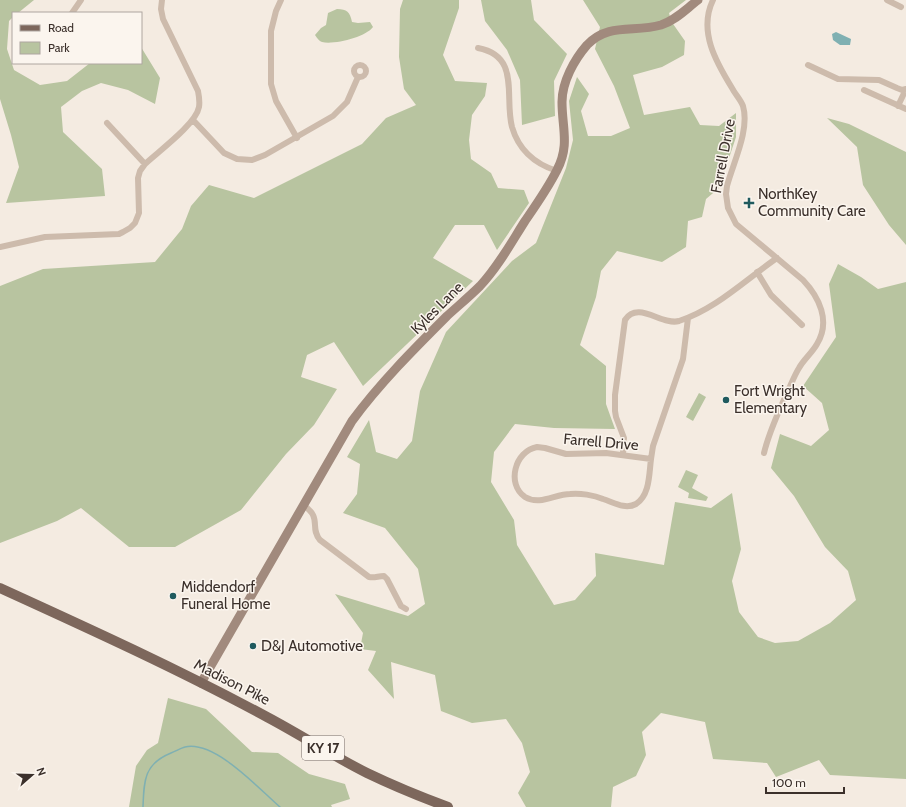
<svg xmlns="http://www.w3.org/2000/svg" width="906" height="807" viewBox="0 0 906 807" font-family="Cabin,sans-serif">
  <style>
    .green { fill: #b8c4a0 }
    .water { fill: #7fb0b2 }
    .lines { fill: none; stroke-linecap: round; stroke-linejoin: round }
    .stream { stroke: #7fb0b2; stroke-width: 1.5 }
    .street { stroke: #cdbbac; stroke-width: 6 }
    .secondary { stroke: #a18a7d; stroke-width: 9 }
    .primary { stroke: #7d675c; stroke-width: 10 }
    .poi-dot { fill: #1f5a5e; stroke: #fbf5ee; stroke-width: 1.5 }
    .labels { text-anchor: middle; stroke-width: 3; stroke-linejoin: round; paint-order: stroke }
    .shield { fill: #fbf5ee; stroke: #756b66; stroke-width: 1 }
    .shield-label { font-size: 14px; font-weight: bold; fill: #3b302b }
    .street-label { font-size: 15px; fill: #3b302b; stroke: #fbf5ee }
    .poi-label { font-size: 15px; fill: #3b302b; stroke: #fbf5ee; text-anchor: start }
  </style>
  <rect width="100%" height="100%" fill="#f4ebe1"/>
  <path class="green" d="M0,0H34L18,13H13V17L9,21L7,49L14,70L40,85L67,81L90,63H141V47L160,78L155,104L128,90L101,83L82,91L61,107L63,132L102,169L105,196L6,203L19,167L11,135L0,99Z
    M403,0H459V8L443,55L455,81L487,83L485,96L472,115L469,140L471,159L491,173L498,188L524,190L529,203L497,250L484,225H455L433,258L473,281L363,386L334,342L307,355L301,377L337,389L314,425L286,454L241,510L175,547H129L81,508L57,521L0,543V286L43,269L155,262L182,229L191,206L209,185L254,198L362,144L386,118L416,105L404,89L399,57L400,9Z
    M481,0H531L534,20L567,54L554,81L555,116L522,125L520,80L507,50L485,21Z
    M583,0H686L669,13L671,21L685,41L684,55L662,67L633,75L644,115L690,107L700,125L719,126L736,113V137L719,188L706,199L702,217L688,221L686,247L662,262L617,251L601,271L596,297L580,345L606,366V404L615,429L554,428L515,424L494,452L491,482L514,520L517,545L554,605L575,600L596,576L595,553L664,565L675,502L711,508L732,493L741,549L732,581L739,612L758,637L775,643L798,641L830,623L856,600L848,571L825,547L794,496L771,468L780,434L811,446L829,430L822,403L803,386L836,337L829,284L838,264L861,277L878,289L906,282V779L830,775L819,760L776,777L767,763L713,759L705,722L661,713L642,732L646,755L636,776L613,787L611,807H526L518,793L530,772L522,743L506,719L472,723L441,711L435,675L391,662L394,699L368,670L376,651L360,649L363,633L335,594L408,616L425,604L418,569L385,528L343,513L357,494L360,464L347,457L369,420L376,452L397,459L412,441L420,391L446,332L512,261L536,243L566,168L573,140L569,101L577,77L589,94L581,111L588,136H611L630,128L614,86L595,49L600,27Z
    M337,9C347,9 350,12 352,22L358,23L370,22L373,27C366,37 334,45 322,42C319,41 317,38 315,35L321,28L326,25L328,13Z
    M827,118L849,124L906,152V245L889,225L863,185L857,147Z
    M699,393L706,397L693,421L686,417Z
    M686,470L698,475L692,488L708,497L706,501L688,498L689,493L678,487Z
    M168,698L206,709L252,752L278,753L309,774L345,784L350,799L331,805L332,807H129L136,766L147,750L158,743Z"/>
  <path class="water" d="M836,32L851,39L850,45H840L833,40L832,34Z"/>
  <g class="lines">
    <path class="stream" d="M143,807C144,780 144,764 171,753C176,751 181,748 185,747C215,740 259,789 280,807"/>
    <path class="street" d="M281,0L276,11L271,31V84L276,101L297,138
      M713,0C698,31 716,62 732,88C735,94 741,100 743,106C750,130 733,163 727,186L726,194L728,208L736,224L803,280C819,297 831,321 817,344C812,353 804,359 799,368C794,376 791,385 787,393C778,413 769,432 764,453
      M887,0L901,7
      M72,13L81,0
      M478,48C521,56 504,97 512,127C519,151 535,164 557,171
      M354 71a6 6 0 1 1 12 0a6 6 0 1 1-12 0Z
      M808,65L838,79L879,80L897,88L902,90L906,89
      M864,90L906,109
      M898,106L906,89
      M193,120L224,153L237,159L252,160L265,155L333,116L347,102L358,77
      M107,123L145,164
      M0,247L45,237L119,234L123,232L130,228L135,223L139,213L138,178L140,171L145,164C159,151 196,124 199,107C200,101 199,96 198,91L163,19L161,9L162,0
      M757,272L771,295L802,325
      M537,447L545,448L566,454L606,453L651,459C649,474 650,495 636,504C625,510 613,502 603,499C594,495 580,493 570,494C555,494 540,506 525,497C506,484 515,451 537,447Z
      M623,455L624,438L616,417L615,411V395L625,320C638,300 662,326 679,321C716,309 745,280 777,258
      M651,459L653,446L683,359L688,318
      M303,505C323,518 309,527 320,540L369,577C375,578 378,576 384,576L387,579L401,606L406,609"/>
    <path class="secondary" d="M201,683L352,421C380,383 413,350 447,316C458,306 470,296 480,286C498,267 511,243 525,221C536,205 548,188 557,170C570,145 562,128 562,102C562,82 574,60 587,45C609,22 634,33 661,25C676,20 686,9 698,0"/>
    <path class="primary" d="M0,588C90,629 180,670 267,717C301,735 333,756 367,773C394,786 421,797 448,807"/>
  </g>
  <g class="poi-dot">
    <path d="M747 197h4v4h4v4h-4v4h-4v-4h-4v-4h4z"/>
    <circle cx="726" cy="400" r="4"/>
    <circle cx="173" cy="596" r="4"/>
    <circle cx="253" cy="646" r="4"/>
  </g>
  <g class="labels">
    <rect class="shield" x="302" y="736" width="42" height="24" rx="3"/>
    <g class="shield-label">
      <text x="323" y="753">KY 17</text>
    </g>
    <g class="street-label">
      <text transform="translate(723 156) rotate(-79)" y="5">Farrell Drive</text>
      <text transform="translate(437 308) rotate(-45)" y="5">Kyles Lane</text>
      <text transform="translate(601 442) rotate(5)" y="5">Farrell Drive</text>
      <text transform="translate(232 682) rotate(27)" y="5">Madison Pike</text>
    </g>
    <g class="poi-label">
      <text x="758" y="199">NorthKey<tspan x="758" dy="17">Community Care</tspan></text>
      <text x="734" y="396">Fort Wright<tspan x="734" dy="17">Elementary</tspan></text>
      <text x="181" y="592">Middendorf<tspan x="181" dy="17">Funeral Home</tspan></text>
      <text x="261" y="651">D&amp;J Automotive</text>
    </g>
  </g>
  <rect x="12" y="12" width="130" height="52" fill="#fbf5ee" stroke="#aea6a0"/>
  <rect x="20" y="25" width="20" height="6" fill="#7d675c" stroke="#aea6a0"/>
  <text x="48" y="32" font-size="12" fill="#3b302b">Road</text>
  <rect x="20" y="42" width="20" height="12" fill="#b8c4a0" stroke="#aea6a0"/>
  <text x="48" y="52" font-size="12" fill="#3b302b">Park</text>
  <g transform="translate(32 775) rotate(70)" stroke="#fbf5ee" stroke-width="3" paint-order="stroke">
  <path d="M0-3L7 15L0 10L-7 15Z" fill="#3b302b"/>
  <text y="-6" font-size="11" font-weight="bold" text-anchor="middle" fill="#3b302b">N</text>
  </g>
  <path d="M766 787v6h78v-6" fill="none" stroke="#3b302b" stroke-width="2"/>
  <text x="772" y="787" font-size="12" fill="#3b302b" stroke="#fbf5ee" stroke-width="3" paint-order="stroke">100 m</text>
</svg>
